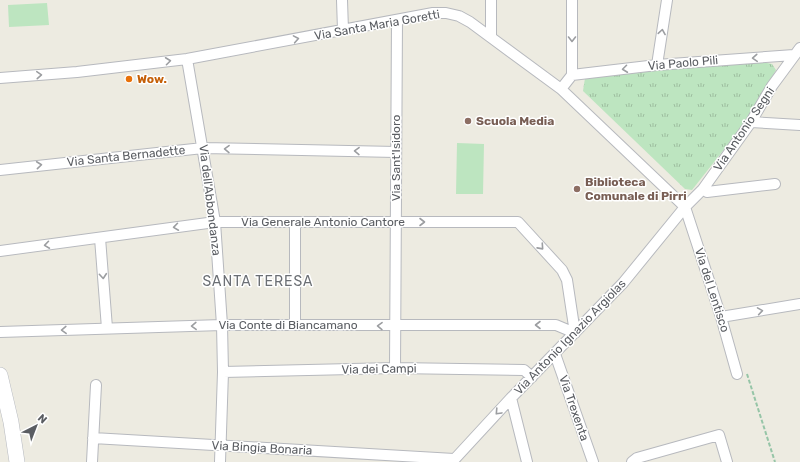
<svg xmlns="http://www.w3.org/2000/svg" width="800" height="462" viewBox="0 0 800 462" font-family="Rubik,sans-serif">
  <style>
    .grass { fill: url(#grass-tufts) }
    .pitch { fill: #bde5c0 }
    .lines { fill: none; stroke-linecap: round; stroke-linejoin: round }
    .street-casing { stroke: #b7b9be; stroke-width: 12 }
    .secondary-casing { stroke: #b7bac0; stroke-width: 16 }
    .path { stroke: #96c5a7; stroke-width: 2; stroke-dasharray: 4 2; stroke-linecap: butt }
    .street { stroke: #fff; stroke-width: 10 }
    .secondary { stroke: #fff; stroke-width: 15 }
    .oneway { stroke: #9c9ea1 }
    .food-dot { fill: #e8710a; stroke: #fff; stroke-width: 1.5 }
    .education-dot { fill: #8d6e63; stroke: #fff; stroke-width: 1.5 }
    .labels { text-anchor: middle; stroke-width: 3; stroke-linejoin: round; paint-order: stroke }
    .street-label { font-size: 12px; fill: #5a5d62; stroke: #fff }
    .food-label { font-size: 12px; font-weight: bold; fill: #c56008; stroke: #fff; text-anchor: start }
    .education-label { font-size: 12px; font-weight: bold; fill: #785e54; stroke: #fff; text-anchor: start }
    .quarter-label { font-size: 14px; letter-spacing: 1px; fill: #6b6f74; stroke: #fff }
  </style>
  <defs>
    <pattern id="grass-tufts" width="24" height="20" patternUnits="userSpaceOnUse"><rect width="24" height="20" fill="#bde5c0"/><path d="M3 7l-1-3M5 7V3M7 7l1-3M15 17l-1-3M17 17v-4M19 17l1-3" fill="none" stroke="#9dbd9f"/></pattern>
  </defs>
  <rect width="100%" height="100%" fill="#edebe1"/>
  <path class="grass" d="M762,62L772,64L776,70L748,119L692,190L685,189L583,91L585,78L588,76Z"/>
  <path class="pitch" d="M47,3L49,25L9,27L8,5Z
    M457,143L484,144L483,194H456Z"/>
  <g class="lines">
    <defs>
      <path id="street" d="M342,0L343,30
        M491,0V37
        M187,59L215,222L222,325L223,372L220,462
        M657,65L667,0
        M572,75L657,65L794,55
        M0,78L77,72L187,59L433,13H446L459,16L470,22L561,89L685,207L721,317L737,374
        M561,89L572,75V0
        M751,122L800,125
        M0,170L203,148L396,152
        M703,189L707,192L775,184
        M295,222V325
        M100,238L107,328
        M0,251L215,222H518L562,270L567,280L575,333
        M721,317L800,304
        M0,332L222,325H556L575,333
        M555,354L593,462
        M395,368L397,20
        M223,372L395,368L524,370L532,377
        M511,398L527,462
        M93,438L454,459
        M92,462L96,385
        M452,462L511,398L623,283L685,207L703,189L751,122L772,86L800,48
        M632,462L637,458L719,435L727,462"/>
      <path id="secondary" d="M0,375L11,422L17,462"/>
    </defs>
    <use href="#street" class="street-casing"/>
    <use href="#secondary" class="secondary-casing"/>
    <path class="path" d="M747,374L775,462"/>
    <use href="#street" class="street"/>
    <use href="#secondary" class="secondary"/>
  </g>
  <defs><path id="oneway-chevron" d="M-2-3.5L2.5 0L-2 3.5" fill="none" stroke-width="1.6" stroke-linecap="round" stroke-linejoin="round"/></defs>
  <g class="oneway">
    <use href="#oneway-chevron" transform="translate(662 32) rotate(-81)"/>
    <use href="#oneway-chevron" transform="translate(296 39) rotate(-10)"/>
    <use href="#oneway-chevron" transform="translate(572 39) rotate(90)"/>
    <use href="#oneway-chevron" transform="translate(755 58) rotate(176)"/>
    <use href="#oneway-chevron" transform="translate(168 61) rotate(-7)"/>
    <use href="#oneway-chevron" transform="translate(625 69) rotate(173)"/>
    <use href="#oneway-chevron" transform="translate(39 75) rotate(-4)"/>
    <use href="#oneway-chevron" transform="translate(227 149) rotate(-179)"/>
    <use href="#oneway-chevron" transform="translate(357 151) rotate(-179)"/>
    <use href="#oneway-chevron" transform="translate(39 165) rotate(-6)"/>
    <use href="#oneway-chevron" transform="translate(422 222)"/>
    <use href="#oneway-chevron" transform="translate(176 227) rotate(172)"/>
    <use href="#oneway-chevron" transform="translate(47 245) rotate(172)"/>
    <use href="#oneway-chevron" transform="translate(541 247) rotate(48)"/>
    <use href="#oneway-chevron" transform="translate(103 276) rotate(85)"/>
    <use href="#oneway-chevron" transform="translate(760 311) rotate(-9)"/>
    <use href="#oneway-chevron" transform="translate(538 325) rotate(180)"/>
    <use href="#oneway-chevron" transform="translate(194 326) rotate(178)"/>
    <use href="#oneway-chevron" transform="translate(380 326) rotate(-179)"/>
    <use href="#oneway-chevron" transform="translate(64 330) rotate(178)"/>
    <use href="#oneway-chevron" transform="translate(498 412) rotate(133)"/>
  </g>
  <circle class="food-dot" cx="129" cy="79" r="4"/>
  <g class="education-dot">
    <circle cx="468" cy="121" r="4"/>
    <circle cx="577" cy="189" r="4"/>
  </g>
  <g class="labels">
    <g class="street-label">
      <text transform="translate(377 25) rotate(-10)" y="4">Via Santa Maria Goretti</text>
      <text transform="translate(683 63) rotate(-5)" y="4">Via Paolo Pili</text>
      <text transform="translate(744 129) rotate(-56)" y="4">Via Antonio Segni</text>
      <text transform="translate(126 156) rotate(-6)" y="4">Via Santa Bernadette</text>
      <text transform="translate(396 158) rotate(-90)" y="4">Via Sant'Isidoro</text>
      <text transform="translate(210 200) rotate(83)" y="4">Via dell'Abbondanza</text>
      <text x="323" y="226">Via Generale Antonio Cantore</text>
      <text transform="translate(712 290) rotate(72)" y="4">Via del Lentisco</text>
      <text x="288" y="329">Via Conte di Biancamano</text>
      <text transform="translate(570 337) rotate(-46)" y="4">Via Antonio Ignazio Argiolas</text>
      <text transform="translate(379 369) rotate(-1)" y="4">Via dei Campi</text>
      <text transform="translate(574 408) rotate(71)" y="4">Via Trexenta</text>
      <text transform="translate(262 448) rotate(3)" y="4">Via Bingia Bonaria</text>
    </g>
    <g class="food-label">
      <text x="137" y="83">Wow.</text>
    </g>
    <g class="education-label">
      <text x="476" y="125">Scuola Media</text>
      <text x="585" y="186">Biblioteca<tspan x="585" dy="14">Comunale di Pirri</tspan></text>
    </g>
    <g class="quarter-label">
      <text x="258" y="286">SANTA TERESA</text>
    </g>
  </g>
  <g transform="translate(36 426) rotate(42)" stroke="#ffffff" stroke-width="3" paint-order="stroke">
  <path d="M0-3L7 15L0 10L-7 15Z" fill="#5a5d62"/>
  <text y="-6" font-size="11" font-weight="bold" text-anchor="middle" fill="#5a5d62">N</text>
  </g>
</svg>
